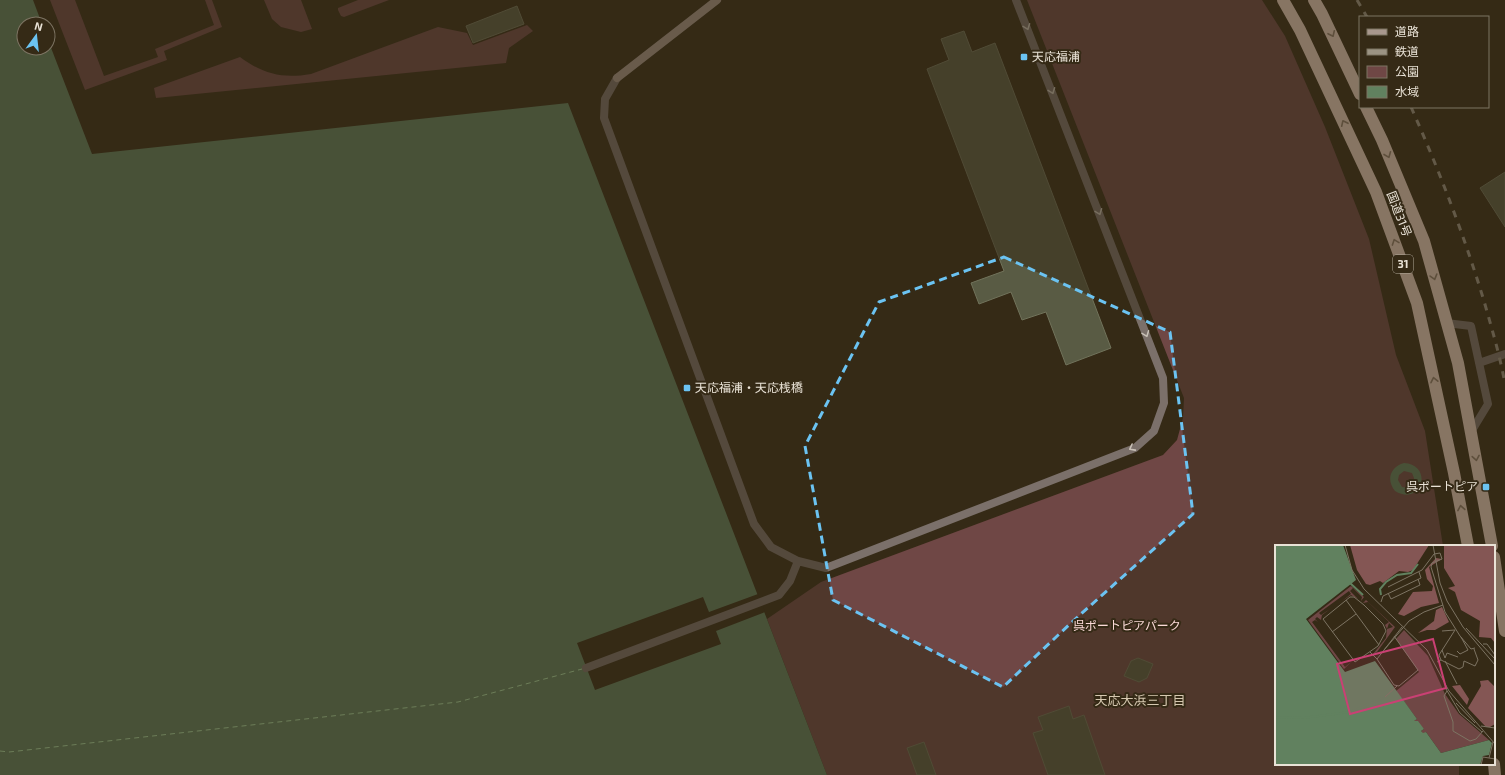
<svg xmlns="http://www.w3.org/2000/svg" width="1505" height="775" viewBox="0 0 1505 775" font-family="'Exo 2','Noto Sans JP',sans-serif">
  <style>
    .green { fill: #6f4745 }
    .water { fill: #61815f; fill-rule: evenodd }
    .pier { fill: #352a16 }
    .lines { fill: none; stroke-linecap: round; stroke-linejoin: round }
    .ferry { stroke: #aee1a9; stroke-width: 1; stroke-dasharray: 5 4; stroke-linecap: butt }
    .building { fill: #595b44; stroke: #71735b }
    .street { stroke: #7b706a; stroke-width: 8 }
    .secondary { stroke: #a8978d; stroke-width: 8 }
    .highway { stroke: #ead0c0; stroke-width: 12 }
    .rail { stroke: #9b9383; stroke-width: 3; stroke-dasharray: 7 7; stroke-linecap: butt }
    .oneway { stroke: #c8c0b6 }
    .oneway2 { stroke: #907d6b }
    .marked { fill: none; stroke: #6bc3f2; stroke-width: 3; stroke-dasharray: 8 5; stroke-linejoin: round }
    .poi-dot { fill: #6bc3f2; stroke: #352a16; stroke-width: 1.5 }
    .labels { text-anchor: middle; stroke-width: 4; stroke-linejoin: round; paint-order: stroke }
    .shield { fill: #352a16; stroke: #b3ab9c; stroke-width: 1 }
    .shield-label { font-size: 11px; font-weight: bold; fill: #e9e2d6 }
    .poi-label { font-size: 12px; fill: #e9e2d6; stroke: #352a16; text-anchor: start }
    .street-label { font-size: 12px; fill: #e9e2d6; stroke: #352a16 }
    .park-label { font-size: 12px; fill: #fad9d7; stroke: #352a16 }
    .neighbourhood-label { font-size: 13px; fill: #d6c8b0; stroke: #352a16 }
    .inset-river { fill: none; stroke: #61815f; stroke-width: 2 }
    .inset-road { fill: none; stroke: #7d7463; stroke-width: 1 }
    .view { fill: #ca4074; fill-opacity: 0.15; stroke: #ca4074; stroke-width: 2 }
    .inset-edge { fill: none; stroke: #e9e2d6; stroke-width: 2 }
  </style>
  <rect width="100%" height="100%" fill="#352a16"/>
  <path class="green" d="M50,0H75L104,76L158,57L155,49L214,25L205,0H212L222,27L164,51L167,60L85,90Z
    M264,0H301L312,29L301,32L281,27L272,19Z
    M358,0H389L344,17L341,16L338,10V8Z
    M1027,0H1262L1285,36L1325,127L1369,239L1396,355L1425,431L1443,546H1276V764H1459V775H827L767,619L821,582L1163,455L1177,440L1183,418L1184,398Z
    M527,25L533,31L509,48L506,63L156,98L154,88L240,57C263,74 282,79 311,74L438,27L467,33L473,45Z"/>
  <path class="water" d="M0,0H33L42,24H24V48H48V40L92,154L568,103L827,775H0Z
    M1404,463C1434,465 1422,507 1395,491C1386,480 1390,467 1404,463ZM1404,471L1412,473L1414,478V483L1408,488L1402,487L1398,480L1399,475Z"/>
  <path class="pier" d="M758,594L765,612L716,631L721,644L595,690L577,643L703,597L709,612Z"/>
  <g class="lines">
    <path class="ferry" d="M0,751L9,752L458,702L582,669"/>
  </g>
  <path class="building" d="M517,6L524,24L473,43L466,26Z
    M964,31L972,52L995,43L1111,348L1066,365L1046,312L1022,320L1011,292L979,304L971,283L1004,271L927,69L949,60L941,39Z
    M1505,172V227L1480,188Z
    M1138,658L1153,664L1147,678L1139,682L1124,676L1131,661Z
    M1069,706L1073,719L1084,715L1105,775H1048L1033,733L1043,730L1038,717Z
    M924,742L936,775H917L907,748Z"/>
  <g class="lines">
    <path class="street" d="M617,78L605,99L604,118L754,524L771,547L798,561L826,568L1135,448L1154,431L1164,403L1163,378L1016,0
      M1446,323L1471,326L1488,404L1471,432
      M1479,363L1505,354
      M586,668L779,595L790,581L798,561"/>
    <path class="secondary" d="M617,78L717,0"/>
    <path class="highway" d="M1283,0L1300,30L1376,192L1417,303L1454,473L1468,546
      M1314,0L1322,14L1360,94
      M1366,107L1382,140L1424,241L1458,363L1492,546
      M1494,557L1505,631
      M1494,764L1495,775"/>
    <path class="rail" d="M1357,0L1367,17
      M1411,107C1439,170 1464,235 1484,301C1492,329 1500,356 1505,384"/>
  </g>
  <defs><path id="oneway-chevron" d="M-2-3.5L2.5 0L-2 3.5" fill="none" stroke-width="1.6" stroke-linecap="round" stroke-linejoin="round"/></defs>
  <g class="oneway">
    <use href="#oneway-chevron" transform="translate(1027 27) rotate(69)"/>
    <use href="#oneway-chevron" transform="translate(1052 91) rotate(69)"/>
    <use href="#oneway-chevron" transform="translate(1099 212) rotate(69)"/>
    <use href="#oneway-chevron" transform="translate(1146 334) rotate(69)"/>
    <use href="#oneway-chevron" transform="translate(1132 448) rotate(152)"/>
  </g>
  <g class="oneway2">
    <use href="#oneway-chevron" transform="translate(1332 34) rotate(65)"/>
    <use href="#oneway-chevron" transform="translate(1344 123) rotate(-115)"/>
    <use href="#oneway-chevron" transform="translate(1388 155) rotate(68)"/>
    <use href="#oneway-chevron" transform="translate(1395 242) rotate(-110)"/>
    <use href="#oneway-chevron" transform="translate(1434 277) rotate(74)"/>
    <use href="#oneway-chevron" transform="translate(1434 380) rotate(-102)"/>
    <use href="#oneway-chevron" transform="translate(1476 458) rotate(80)"/>
    <use href="#oneway-chevron" transform="translate(1461 508) rotate(-100)"/>
  </g>
  <path d="M0 0H1505V775H0ZM1004,257L1170,332L1193,514L1072,622L1003,687L833,600L805,446L879,302Z" fill="#352a16" fill-opacity=".55" fill-rule="evenodd"/>
  <path class="marked" d="M1004,257L1170,332L1193,514L1072,622L1003,687L833,600L805,446L879,302Z"/>
  <g class="poi-dot">
    <rect x="1020" y="53" width="8" height="8" rx="2"/>
    <rect x="683" y="384" width="8" height="8" rx="2"/>
    <rect x="1482" y="483" width="8" height="8" rx="2"/>
  </g>
  <g class="labels">
    <rect class="shield" x="1393" y="255" width="20" height="18" rx="3"/>
    <g class="shield-label">
      <text x="1403" y="268">31</text>
    </g>
    <g class="poi-label">
      <text x="1032" y="61">天応福浦</text>
      <text x="695" y="392">天応福浦・天応桟橋</text>
      <text x="1478" y="491" text-anchor="end">呉ポートピア</text>
    </g>
    <g class="street-label">
      <text transform="translate(1399 214) rotate(69)" y="4">国道31号</text>
    </g>
    <g class="park-label">
      <text x="1127" y="630">呉ポートピアパーク</text>
    </g>
    <g class="neighbourhood-label">
      <text x="1140" y="705">天応大浜三丁目</text>
    </g>
  </g>
  <g transform="translate(1275 545)">
    <rect width="220" height="220" fill="#352a16"/>
    <path d="M76,41L89,52L86,56L87,52L78,43L75,46L83,54L76,50L67,56L76,49L74,46L44,68L46,70L55,64L47,70L46,75L42,72L40,74L43,77L40,75L37,77L70,122L76,117L70,109L76,117L69,124L33,75ZM91,55L120,82L102,107L98,109L111,93L112,84L118,82L114,78L112,84L110,80L114,77L93,57L88,58ZM129,85L153,111L170,149L184,169L214,195L166,208L151,187L148,189L146,186L149,184L138,176L142,174L121,146L144,127L121,94Z" fill="#6f4745"/>
    <path d="M75,0H154L138,25L133,27L124,26L108,38L105,36L95,40L91,39L82,25ZM169,0H220V98L216,93L204,92L205,76L186,65L180,47L173,43L180,41L169,23ZM161,13L167,14L154,22L164,58L146,62L129,71L123,69L138,47L157,46L158,41L152,34L150,25ZM167,62L174,77L160,85H152L143,88L159,76L161,65ZM213,135L220,142V179L215,182H211L193,163L206,141L205,136ZM185,140L194,154L192,160L177,141Z" fill="#845654"/>
    <path d="M0,0H68L81,35L31,74L70,127L100,116L142,174L139,176H143L149,184L146,186L148,188L151,187L166,208L214,195L217,198L214,210L208,211L205,220H0Z" fill="#61815f"/>
    <path class="inset-river" d="M75,38L88,50M106,50L105,44L111,37L122,30L136,28L143,19M0,172L28,173L75,167L110,152"/>
    <path class="inset-road" d="M70,0L77,25L89,44L152,105L174,146L220,199M158,0L165,38L172,56L188,82L220,120M113,42L147,25L159,9L165,8L167,14L157,18L156,22L170,67L185,91L196,104L200,103M113,48L116,54L145,40L143,34M75,52H79L89,60L108,79L111,86L103,101L80,117L48,74ZM71,55L104,100M106,57L108,51L146,33L144,27M191,83L220,114M167,86L180,85M57,87L81,69M208,99H212L220,110M109,105L134,76L149,67L168,60M167,105L170,113L172,108L183,112M182,106L185,109L193,105L186,92M95,107L102,114L119,140L124,141L143,125L119,91M102,114L127,82M166,115L164,110L180,85M170,116L182,139M162,117L166,115L184,124L188,122L189,116L200,121L203,115L199,104M171,144L185,168L207,187M172,146L169,151L178,177V186L195,196L201,194L208,186M110,152L122,141M181,158L200,178M206,181L220,183M214,213L218,197M206,220L208,212L220,214"/>
    <path class="view" d="M158,94L171,143L75,169L62,119Z"/>
    <rect width="220" height="220" class="inset-edge"/>
  </g>
  <rect x="1359" y="16" width="130" height="92" fill="#352a16" stroke="#7d7463"/>
  <rect x="1367" y="29" width="20" height="6" fill="#a8978d" stroke="#7d7463"/>
  <text x="1395" y="36" font-size="12" fill="#e9e2d6">道路</text>
  <rect x="1367" y="49" width="20" height="6" fill="#9b9383" stroke="#7d7463"/>
  <text x="1395" y="56" font-size="12" fill="#e9e2d6">鉄道</text>
  <rect x="1367" y="66" width="20" height="12" fill="#6f4745" stroke="#7d7463"/>
  <text x="1395" y="76" font-size="12" fill="#e9e2d6">公園</text>
  <rect x="1367" y="86" width="20" height="12" fill="#61815f" stroke="#7d7463"/>
  <text x="1395" y="96" font-size="12" fill="#e9e2d6">水域</text>
  <g transform="translate(36 36) rotate(15)"><circle r="19" fill="#352a16" stroke="#7d7463"/>
  <path d="M0-3L7 15L0 10L-7 15Z" fill="#6bc3f2"/>
  <text y="-6" font-size="11" font-weight="bold" text-anchor="middle" fill="#e9e2d6">N</text>
  </g>
</svg>
